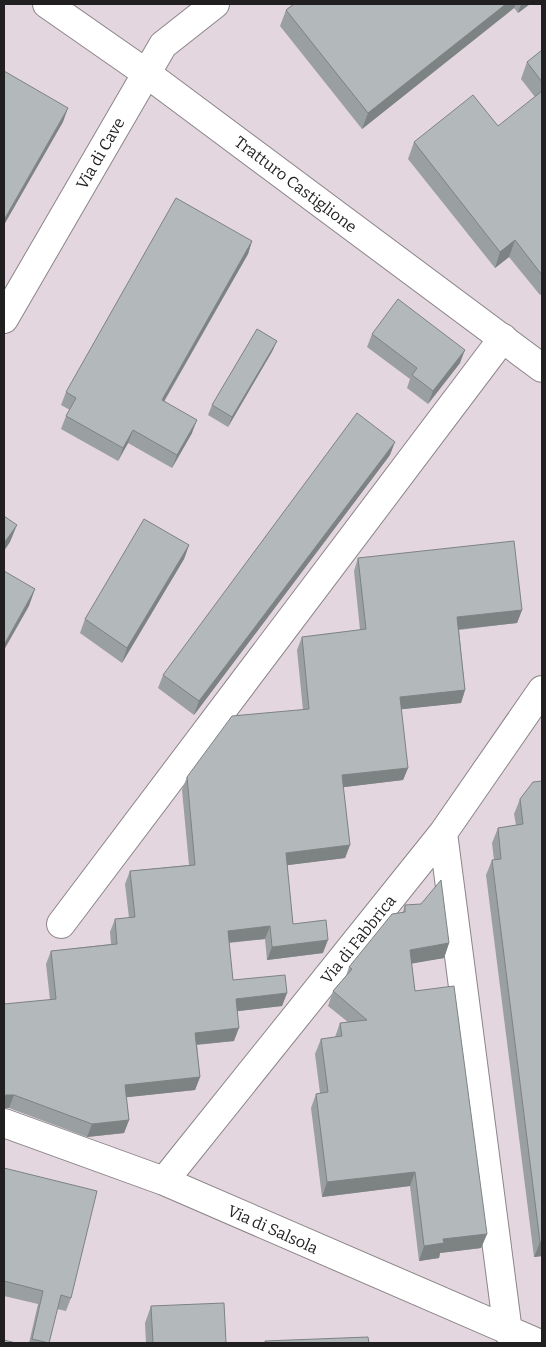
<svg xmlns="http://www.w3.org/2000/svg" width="546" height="1347" viewBox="0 0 546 1347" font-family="Bitter,serif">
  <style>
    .built { fill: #e4d6de }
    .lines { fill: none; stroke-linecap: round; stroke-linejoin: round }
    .minor-casing { stroke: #8b8588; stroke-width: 30 }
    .tertiary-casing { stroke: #8b8588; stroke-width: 30 }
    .minor { stroke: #fff; stroke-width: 28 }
    .tertiary { stroke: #fff; stroke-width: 28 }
    .wall { fill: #9a9fa1 }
    .shaded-wall { fill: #7d8283 }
    .building { fill: #b3b9bb; stroke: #7d8283 }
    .labels { text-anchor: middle; stroke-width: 5; stroke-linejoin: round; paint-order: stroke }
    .street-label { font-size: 16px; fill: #211f20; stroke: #fff }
  </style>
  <rect width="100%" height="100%" fill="#e8e2e5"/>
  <path class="built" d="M4,4H542V1343H4Z"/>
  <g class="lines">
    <defs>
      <path id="minor" d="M4,319L163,45L215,4
        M443,833L508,1332
        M61,924L503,338
        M4,1123L164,1181L538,1343
        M164,1181L443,833L542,690"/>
      <path id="tertiary" d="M47,4L146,73L542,368"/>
    </defs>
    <use href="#minor" class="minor-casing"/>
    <use href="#tertiary" class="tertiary-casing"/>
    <use href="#minor" class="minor"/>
    <use href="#tertiary" class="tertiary"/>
  </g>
  <path class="wall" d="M294,4H530L518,13L514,8L362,129L280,26L286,10Z
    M542,50V293L540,295L509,257L495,268L408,159L414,142L498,126L535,97L521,79L527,62Z
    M252,241L248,254L164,402L192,433L172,468L128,443L118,461L61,429L66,416L70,410L61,405L66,392Z
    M372,334L460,363L428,404L407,388L410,379L367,347Z
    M273,350L228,427L208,415L212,405Z
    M390,455L194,715L158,688L163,675Z
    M189,545L184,559L122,663L80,633L85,619Z
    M358,558L522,610L517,623L459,630L465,690L461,703L401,709L408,768L403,780L343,787L350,845L345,858L287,865L293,924L323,953L267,960L265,939L229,943L233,980L287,993L282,1006L237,1011L234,1041L197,1045L200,1077L195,1090L126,1097L129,1120L124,1133L87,1137L9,1108H4L50,1000L46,964L51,951L111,944L110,932L115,919L129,918L125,884L130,871L189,865L182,790L187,777L303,710L297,650L302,637L360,630L354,571Z
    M542,781V1256L534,1257L486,875L492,860H494L492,843L498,828L516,825L514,814L520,799Z
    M405,905L449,943L444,958L411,963L415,991L487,1234L481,1248L440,1253L439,1258L419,1261L410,1186L322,1197L311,1108L316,1094L320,1093L315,1054L321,1039L335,1037L340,1023L348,1022L328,1006L333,991L346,976L349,967L403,912Z
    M4,1168L71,1298L66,1311L57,1309L49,1343H29L38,1304L4,1296Z
    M151,1306L226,1343H146L145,1323Z"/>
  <path class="shaded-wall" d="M506,4H516L514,8L362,129L368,113Z
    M521,4H530L518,13Z
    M68,108L63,122L4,225V220Z
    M515,240L509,257L495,268L500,252Z
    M252,241L248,254L157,413L162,400Z
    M277,341L273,350L228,427L232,417Z
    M465,350L460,363L428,404L433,391Z
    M197,420L192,433L172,468L177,455Z
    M133,430L128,443L118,461L123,448Z
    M395,442L390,455L194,715L199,701Z
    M17,525L10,542L4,551V543Z
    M189,545L184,559L122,663L127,648Z
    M35,589L29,606L4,650V645Z
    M522,610L517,623L452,630L457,617Z
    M465,690L461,703L395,710L400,697Z
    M408,768L403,780L337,788L342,775Z
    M350,845L345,858L281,866L286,853Z
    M270,926L265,939L223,943L228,931Z
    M328,940L323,953L267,960L272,947Z
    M449,943L444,958L404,965L410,950Z
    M287,993L282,1006L231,1012L236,999Z
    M239,1028L234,1041L191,1045L195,1033Z
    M200,1077L195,1090L120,1098L125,1085Z
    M6,1095H14L9,1108H4V1096Z
    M129,1120L124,1133L87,1137L92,1124Z
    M415,1172L410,1186L322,1197L327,1182Z
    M487,1234L481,1248L440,1253L439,1258L419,1261L424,1246L443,1239Z
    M540,1242H542V1256L534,1257Z"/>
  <path class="building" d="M294,4H506L368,113L286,10Z
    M542,50V82L527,62Z
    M4,71L68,108L4,220Z
    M542,91V275L515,240L500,252L414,142L473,95L498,126Z
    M176,198L252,241L162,400L197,420L177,455L133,430L123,448L66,416L76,398L66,392Z
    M398,299L465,350L433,391L412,375L417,368L372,334Z
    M257,329L277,341L232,417L212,405Z
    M357,413L395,442L199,701L163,675Z
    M4,516L17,525L4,543Z
    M144,519L189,545L127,648L85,619Z
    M514,541L522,610L457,617L465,690L400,697L408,768L342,775L350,845L286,853L293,924L326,920L328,940L272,947L270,926L228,931L233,980L285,975L287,993L236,999L239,1028L195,1033L200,1077L125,1085L129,1120L92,1124L14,1095H6L4,1096V1004L56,999L51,951L117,944L115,919L135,917L130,871L195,865L187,777L232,716L309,709L302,637L366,629L358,558Z
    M4,571L35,589L4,645Z
    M542,781V1242H540L492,860L501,859L498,828L523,824L520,799L533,782Z
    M441,880L449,943L410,950L415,991L454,986L487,1234L443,1239L444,1243L424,1246L415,1172L327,1182L316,1094L328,1092L321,1039L342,1036L340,1023L367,1020L333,991L352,969L349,967L392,914L405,912V905L421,904Z
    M4,1168L97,1191L71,1298L61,1295L49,1343L32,1339L43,1291L4,1281Z
    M224,1303L226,1343H153L151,1306Z
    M368,1337L369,1343H265V1341Z
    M4,1340L16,1343H4Z"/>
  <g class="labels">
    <g class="street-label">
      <text transform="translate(100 153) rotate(-60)" y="6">Via di Cave</text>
      <text transform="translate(296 184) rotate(37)" y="6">Tratturo Castiglione</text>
      <text transform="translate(358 939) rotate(-51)" y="6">Via di Fabbrica</text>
      <text transform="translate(273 1229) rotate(24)" y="6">Via di Salsola</text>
    </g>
  </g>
  <rect width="546" height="1347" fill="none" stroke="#211f20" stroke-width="10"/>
</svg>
